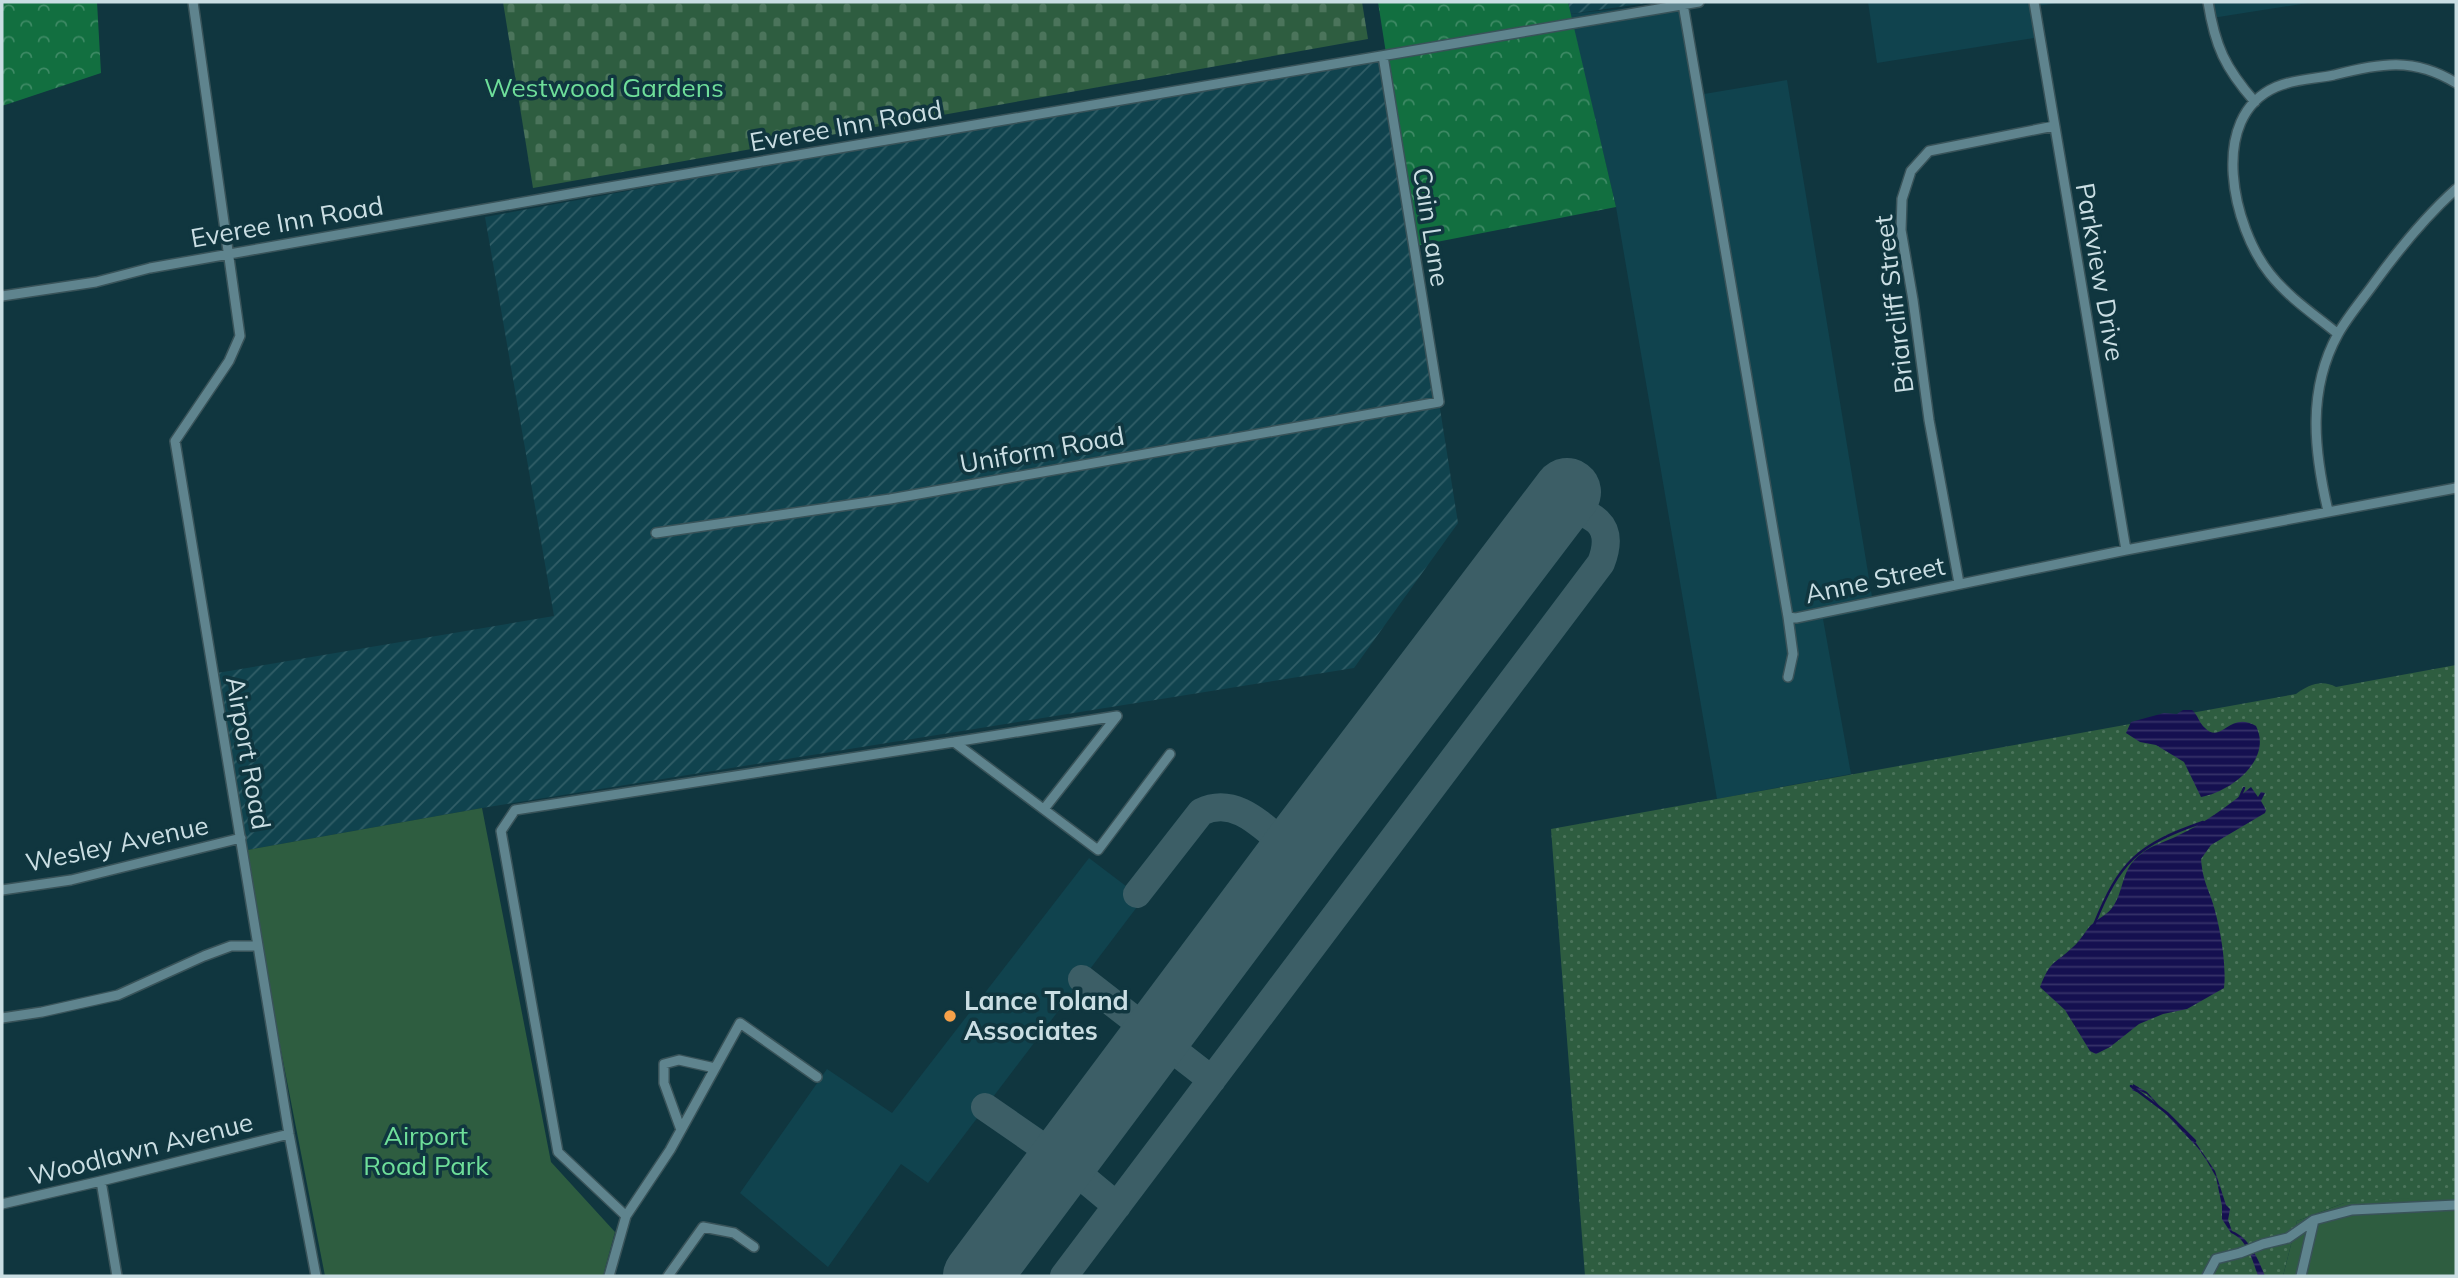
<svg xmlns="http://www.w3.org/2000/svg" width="2458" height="1278" viewBox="0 0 2458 1278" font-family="Mulish,sans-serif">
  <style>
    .built { fill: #10434e }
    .industrial { fill: url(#industrial-furrows) }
    .grass { fill: url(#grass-dots) }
    .forest { fill: url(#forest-crowns) }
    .cemetery { fill: url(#cemetery-stones) }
    .park { fill: #2e5d40 }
    .water { fill: url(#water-rules) }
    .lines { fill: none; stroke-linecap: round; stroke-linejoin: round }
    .stream { stroke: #151050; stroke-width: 2.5 }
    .taxiway { stroke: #3c5e66; stroke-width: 28 }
    .runway { stroke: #3c5e66; stroke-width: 68 }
    .minor-casing { stroke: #395359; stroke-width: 12 }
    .minor { stroke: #5f848e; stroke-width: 9 }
    .poi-dot { fill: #f7a149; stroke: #10363f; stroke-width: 2.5 }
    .labels { text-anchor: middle; stroke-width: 7; stroke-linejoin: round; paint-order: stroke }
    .park-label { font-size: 26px; fill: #6ede9a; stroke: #10363f }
    .street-label { font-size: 26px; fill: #cadee3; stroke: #10363f }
    .poi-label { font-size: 26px; font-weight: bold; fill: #cadee3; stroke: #10363f; text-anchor: start }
  </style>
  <defs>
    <pattern id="industrial-furrows" width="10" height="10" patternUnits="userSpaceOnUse" patternTransform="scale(1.75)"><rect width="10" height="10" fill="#10434e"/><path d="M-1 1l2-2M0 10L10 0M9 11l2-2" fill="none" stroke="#315e67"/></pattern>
    <pattern id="grass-dots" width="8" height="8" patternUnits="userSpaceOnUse" patternTransform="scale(1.75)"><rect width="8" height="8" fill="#2e5d40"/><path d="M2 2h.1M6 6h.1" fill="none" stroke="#4b745b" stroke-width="1.8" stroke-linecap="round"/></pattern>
    <pattern id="forest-crowns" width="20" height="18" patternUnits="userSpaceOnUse" patternTransform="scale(1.75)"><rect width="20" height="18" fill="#126f40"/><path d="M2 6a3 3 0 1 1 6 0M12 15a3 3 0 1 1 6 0" fill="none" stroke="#3e8a65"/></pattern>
    <pattern id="cemetery-stones" width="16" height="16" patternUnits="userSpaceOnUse" patternTransform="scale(1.75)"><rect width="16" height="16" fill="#2e5d40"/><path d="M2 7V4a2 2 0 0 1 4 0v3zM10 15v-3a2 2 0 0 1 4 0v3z" fill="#4b745b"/></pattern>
    <pattern id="water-rules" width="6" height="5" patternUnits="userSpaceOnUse" patternTransform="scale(1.75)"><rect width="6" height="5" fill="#151050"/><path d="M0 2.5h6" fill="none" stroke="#363269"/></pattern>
  </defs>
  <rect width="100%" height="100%" fill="#10363f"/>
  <path class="built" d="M1683,2L1698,95L1787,80L1874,609L1823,619L1851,774L1717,799L1616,207L1570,14Z
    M1868,2H2063L2037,6L2040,37L1877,63Z
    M2204,2H2314L2206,19Z
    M1089,858L1143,899L928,1183L901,1164L828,1267L740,1193L827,1069L892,1113Z"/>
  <path class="industrial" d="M1568,2H1654L1570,14Z
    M1384,53L1458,523L1354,668L482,808L242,851L211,674L554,616L485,217Z"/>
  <path class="grass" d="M2456,665V1198L2344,1203L2297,1221L2283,1276H1585L1551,829L2296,694C2308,685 2322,679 2336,687Z"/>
  <path class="forest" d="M2,2H97L101,73L2,106Z
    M1378,2H1568L1616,207L1416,246Z"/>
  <path class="cemetery" d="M503,2H1362L1368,39L533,188Z"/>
  <path class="park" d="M482,808L551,1162L615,1232L603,1276H325L242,851Z
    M2409,1198H2456V1276H2283L2297,1221L2344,1203Z"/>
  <path class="water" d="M2183,710H2192C2198,715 2199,723 2205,728C2222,745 2229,710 2256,726C2273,760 2230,792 2201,797L2184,762L2156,745L2140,742L2126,733L2131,722L2164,713L2177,714Z
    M2251,787L2258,797L2261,792L2265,793L2261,801L2266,810L2265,813L2211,845L2201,859C2202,873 2205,883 2210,895C2219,919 2227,963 2224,988L2187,1009L2163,1014L2139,1024L2110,1047L2096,1054L2090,1051L2065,1010L2040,987C2051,959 2054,965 2073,947C2080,941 2084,933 2090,926C2098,918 2108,915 2114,905C2125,887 2121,869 2141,854C2153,844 2166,842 2179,835C2205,823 2229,805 2251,787Z
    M2133,1084L2147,1092L2173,1121L2194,1140L2215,1171L2226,1205L2230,1209L2228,1220L2232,1231C2250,1238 2258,1259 2265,1276H2258C2253,1261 2247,1239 2231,1233L2222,1219V1206L2216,1177L2207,1161L2198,1148L2147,1094L2138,1090L2137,1092L2132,1090Z"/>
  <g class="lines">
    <path class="stream" d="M2240,797L2244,788
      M2094,925C2120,861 2137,845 2203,822
      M2131,1086L2167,1113L2195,1141"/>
    <path class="taxiway" d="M1137,894L1201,812C1238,794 1266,831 1294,852
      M1082,979L1212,1080
      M985,1107L1063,1161L1117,1206
      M1064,1276L1601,563C1617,522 1591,513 1557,505"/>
    <path class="runway" d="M977,1276L1308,833L1567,492"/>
    <defs>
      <path id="minor" d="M193,2L240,336L229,361L175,441L289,1134L316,1276
        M2034,2L2126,550
        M2208,2C2215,46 2225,68 2255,102
        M1683,4L1788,617L1793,654L1788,677
        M2,296L96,282L150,268L592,190L1699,2
        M2338,334C2315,315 2289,298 2270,274C2233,228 2207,117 2276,87C2294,79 2315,79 2334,75C2380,63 2414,57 2456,83
        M2328,511C2314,451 2307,390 2338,334C2348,316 2363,299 2375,282C2399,249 2426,216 2456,189
        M656,533L890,499L1439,402L1383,56
        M1959,583L1929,420L1913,300L1901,230L1902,199L1911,171L1929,151L2054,126
        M1788,617L1796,618L2126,550L2456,488
        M954,742L1117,716L1044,809
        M2,890L71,880L241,838
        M2,1018L42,1012L118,995L204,956L231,946H258
        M681,1130L664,1083V1064L679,1060L715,1068
        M101,1181L117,1276
        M2,1204L101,1181L289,1134
        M626,1216L670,1150L740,1023L817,1077
        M609,1276L626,1216L558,1152L501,831L515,810L954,742L1098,850L1170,754
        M668,1276L703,1227L734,1233L754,1247
        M2207,1276L2216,1259L2240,1253L2263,1244L2288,1238L2314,1220L2352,1210L2456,1205
        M2301,1276L2314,1220"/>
    </defs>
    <use href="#minor" class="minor-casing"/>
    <use href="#minor" class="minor"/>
  </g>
  <circle class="poi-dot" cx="950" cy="1016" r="7"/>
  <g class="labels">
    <g class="park-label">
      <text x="604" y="97">Westwood Gardens</text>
      <text x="426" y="1145">Airport<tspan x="426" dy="30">Road Park</tspan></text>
    </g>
    <g class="street-label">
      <text transform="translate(846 126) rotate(-10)" y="9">Everee Inn Road</text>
      <text transform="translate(287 222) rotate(-10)" y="9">Everee Inn Road</text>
      <text transform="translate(1431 227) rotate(81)" y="9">Cain Lane</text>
      <text transform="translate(2100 272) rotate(80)" y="9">Parkview Drive</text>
      <text transform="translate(1894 304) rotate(-97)" y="9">Briarcliff Street</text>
      <text transform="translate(1042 450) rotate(-10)" y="9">Uniform Road</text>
      <text transform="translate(1875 580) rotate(-12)" y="9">Anne Street</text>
      <text transform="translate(248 753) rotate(80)" y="9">Airport Road</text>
      <text transform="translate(117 844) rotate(-12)" y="9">Wesley Avenue</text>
      <text transform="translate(141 1149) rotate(-14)" y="9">Woodlawn Avenue</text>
    </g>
    <g class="poi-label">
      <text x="964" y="1010">Lance Toland<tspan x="964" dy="30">Associates</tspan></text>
    </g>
  </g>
  <rect width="2458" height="1278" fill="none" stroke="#cadee3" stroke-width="7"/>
</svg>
